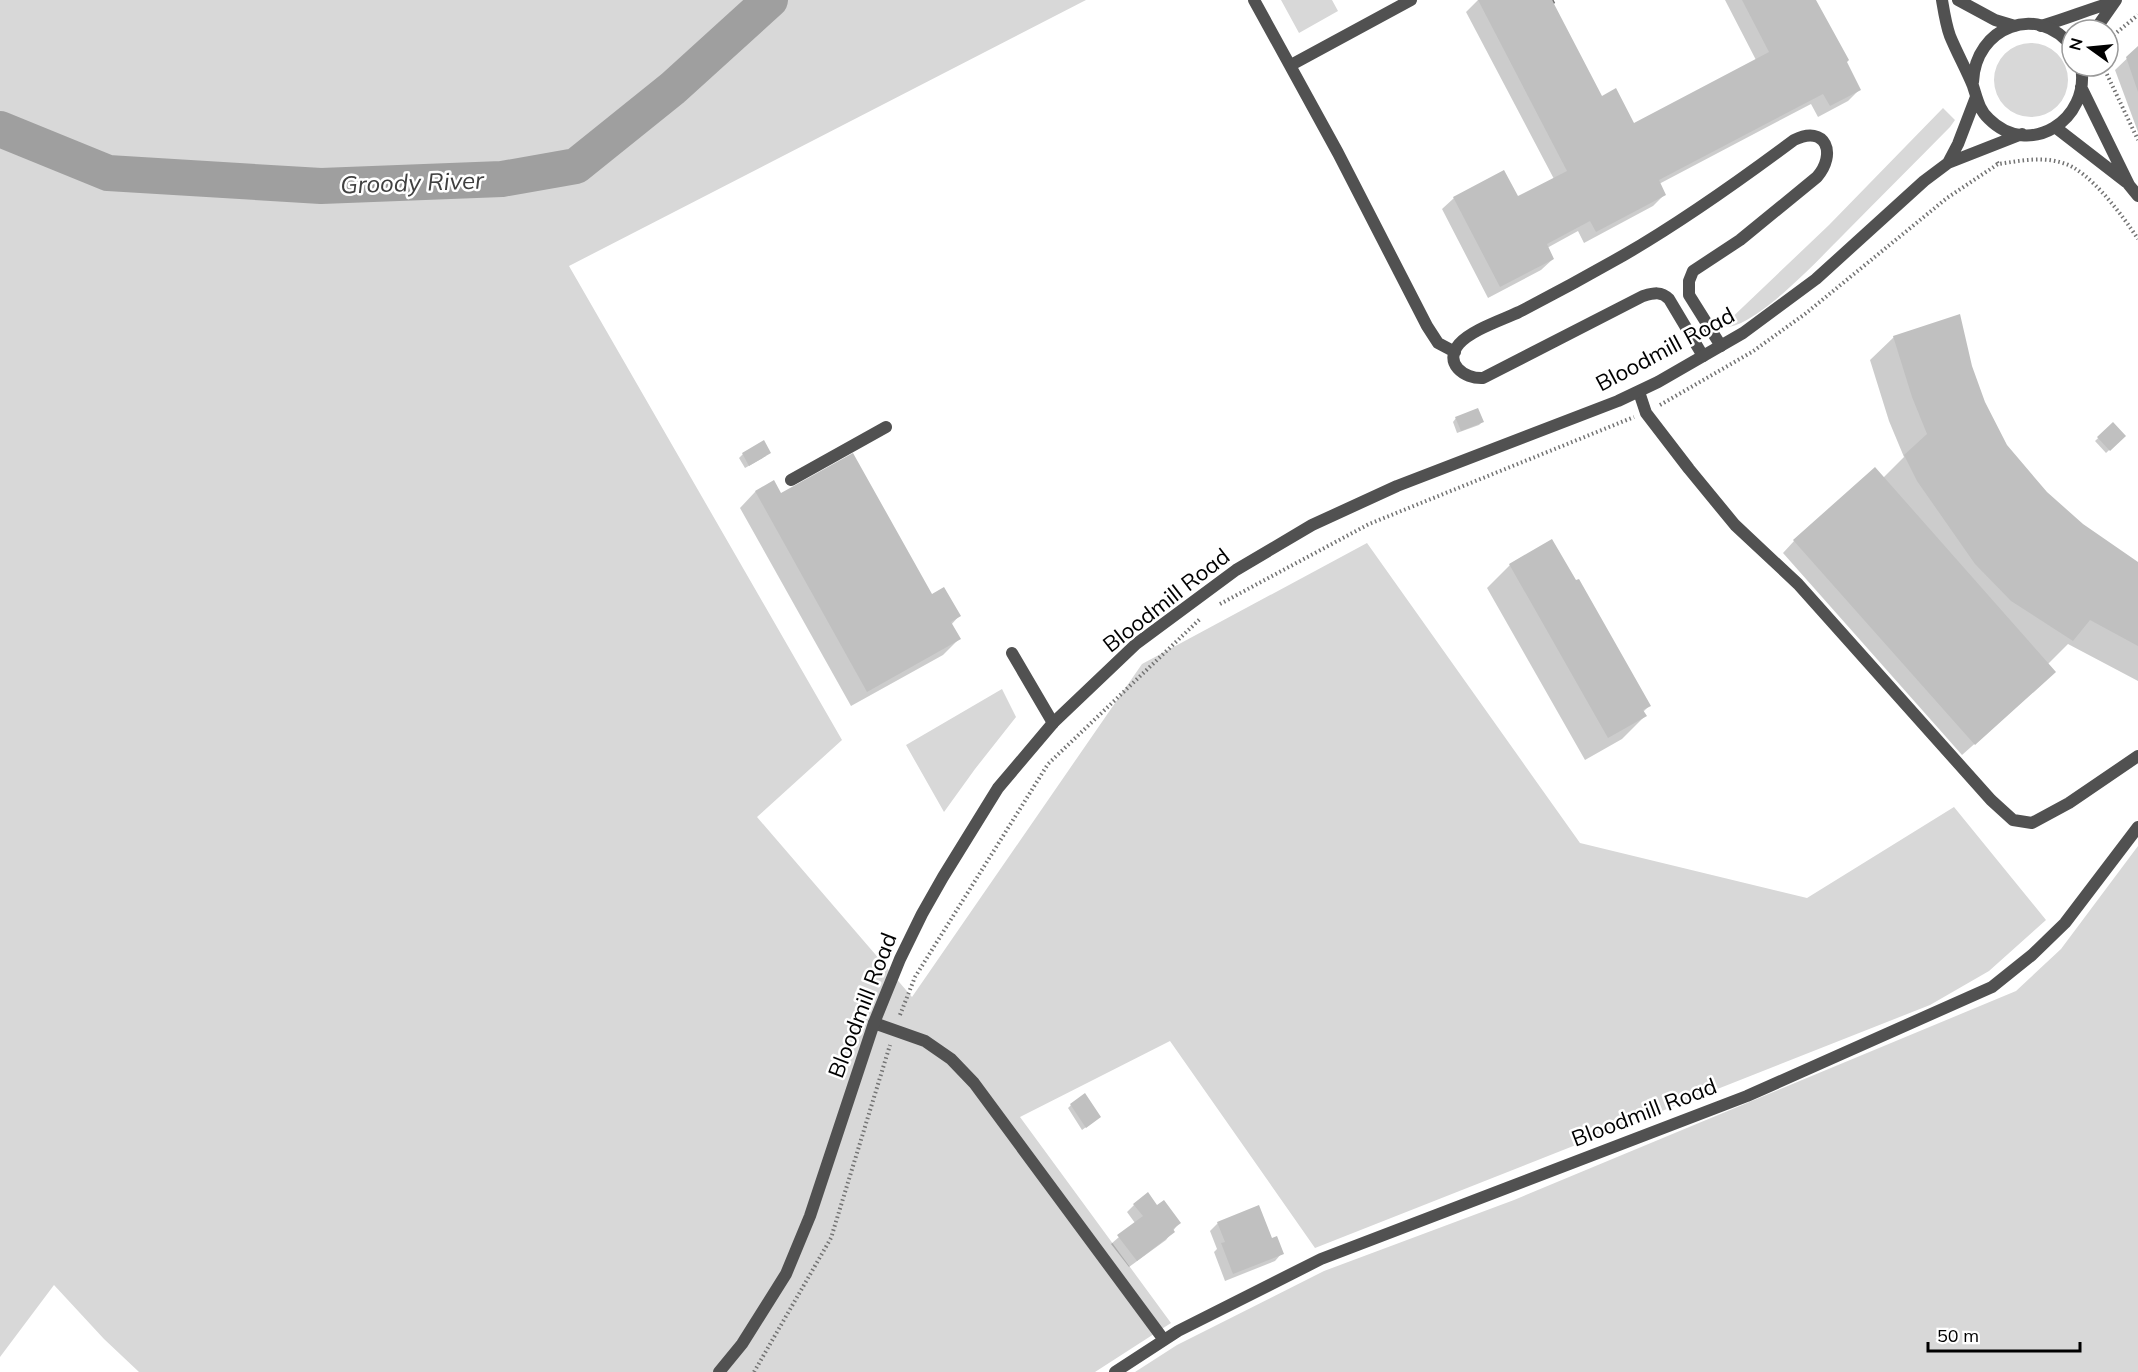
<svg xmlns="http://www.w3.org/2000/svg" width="2138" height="1372" viewBox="0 0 2138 1372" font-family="Mulish,sans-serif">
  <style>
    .green { fill: #d8d8d8 }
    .shadow { fill: #0003 }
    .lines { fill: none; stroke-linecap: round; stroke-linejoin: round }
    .river { stroke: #9f9f9f; stroke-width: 36 }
    .building { fill: #c0c0c0 }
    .path { stroke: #737373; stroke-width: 4; stroke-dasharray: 1.5 3; stroke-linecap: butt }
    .service { stroke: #515151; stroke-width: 12 }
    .minor { stroke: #515151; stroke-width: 12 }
    .tertiary { stroke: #515151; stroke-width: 12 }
    .labels { text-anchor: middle; stroke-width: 5; stroke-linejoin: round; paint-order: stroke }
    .street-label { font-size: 22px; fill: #000; stroke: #fff }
    .water-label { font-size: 24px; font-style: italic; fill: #404040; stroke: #fff }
  </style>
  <rect width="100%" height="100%" fill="#fff"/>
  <path class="green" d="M0,0H1086L569,266L842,740L757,817L912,997L1142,664L1367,543L1580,843L1807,898L1954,807L2046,920L1989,971L1930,1005L1315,1248L1170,1041L1020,1117L1171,1323L1095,1372H139L104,1339L54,1285L0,1357Z
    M1281,0H1332L1338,11L1299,33Z
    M1994 80a37 37 0 1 1 74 0a37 37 0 1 1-74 0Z
    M1943,108L1955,120L1950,127C1915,163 1879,198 1844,234C1817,261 1770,312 1736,325C1731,327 1727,327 1723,326L1829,225Z
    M1002,689L1016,717L975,769L944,812L906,745Z
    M2138,846V1372H1135L1177,1345L1324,1271L1514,1200L2016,991L2061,949Z"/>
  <path class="shadow" d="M1478,0H1551L1602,98L1633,125L1756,60L1725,0H1814L1859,90L1848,101L1818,117L1811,104L1659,184L1664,195L1653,206L1584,243L1578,231L1547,248L1553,259L1541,270L1488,298L1442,209L1454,198H1518L1554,179L1466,12Z
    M2138,48V132L2115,70Z
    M1894,337L1971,366L1984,403L2006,446L2046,493L2082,525L2138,564V681L2068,644L2048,664L2043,683L1962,755L1783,553L1794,541L1883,478L1904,457L1889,421L1870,360Z
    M1456,418L1482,422L1479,425L1457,433L1453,422Z
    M2113,424L2124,436L2106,453L2095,441Z
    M743,454L766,456L745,468L739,458Z
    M774,482L781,495L959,616L951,625L959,639L943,655L851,706L740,508L755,492Z
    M1510,565L1649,706L1643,712L1645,716L1622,739L1585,760L1487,588Z
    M1071,1105L1096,1120L1082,1130L1068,1108Z
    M1134,1205L1156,1207L1179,1223L1166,1240L1129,1267L1111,1244L1135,1223L1127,1212Z
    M1218,1223L1271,1240L1282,1253L1275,1261L1225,1281L1214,1252L1217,1249L1210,1231Z"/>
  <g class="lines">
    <path class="river" d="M0,129L108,173L321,186L502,179L576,166L673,88L770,0"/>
  </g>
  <path class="building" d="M1478,0H1552L1602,96L1616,88L1634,123L1769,52L1742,0H1816L1849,60L1847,62L1861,90L1830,106L1823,94L1659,180L1666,195L1596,232L1590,221L1547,244L1554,259L1500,287L1453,197L1504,170L1518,196L1567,171Z
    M2138,46V92L2126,57Z
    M1960,314L1972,366L1985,402L2007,445L2047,492L2083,524L2138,562V646L2090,620L2073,641L2011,601L1975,564L1917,481L1904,455L1927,434L1912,397L1893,336Z
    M1478,408L1484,422L1461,431L1455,417Z
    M2113,422L2126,436L2110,451L2097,437Z
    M764,440L771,453L749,466L742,453Z
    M853,453L932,594L944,587L961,616L951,622L961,639L867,692L755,491L774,480L781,493Z
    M1875,467L2056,672L1975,745L1793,540Z
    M1552,539L1576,580L1579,579L1651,706L1643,710L1647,716L1608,738L1509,564Z
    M1085,1093L1101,1117L1086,1128L1070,1104Z
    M1148,1192L1157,1205L1164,1200L1181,1223L1173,1229L1175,1232L1137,1261L1117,1235L1143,1216L1133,1204Z
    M1259,1205L1272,1238L1277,1236L1284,1254L1233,1274L1221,1243L1225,1242L1217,1222Z"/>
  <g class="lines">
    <path class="path" d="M1553,2L1557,0
      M2110,38L2138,15
      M2103,66L2138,140
      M1997,162L1998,164C2020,161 2041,156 2063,163C2089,170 2123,216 2138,239
      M1660,405L1752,352L1805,314L1947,198L1998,164
      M1220,604L1369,524L1634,417
      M900,1015L915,977L1048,764L1200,619
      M754,1372L831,1238L890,1045"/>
    <path class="service" d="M1254,0L1338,153L1427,326L1438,343L1455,352
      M1291,65L1411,0
      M1703,356L1669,299C1661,291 1654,293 1643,296L1483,378C1464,379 1443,363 1459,344C1471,330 1502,320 1519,312C1554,294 1589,275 1624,255C1683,221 1739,181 1794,140C1826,124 1837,154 1817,177L1740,240L1693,271L1689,281V295L1721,346
      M1639,392L1646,413L1689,469L1735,525L1798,584L1991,800L2013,820L2032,823L2069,803L2138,756
      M791,480L886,427
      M1012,653L1053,723"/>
    <path class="minor" d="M2041,26C2066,19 2089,9 2114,2
      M2095,30L2116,0
      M874,1023L925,1041L951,1059L974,1083L1164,1340
      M1115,1372L1178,1331L1321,1259L1747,1096L1992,987L2032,955L2065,923L2138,827"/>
    <path class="tertiary" d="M1942,0C1944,12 1946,25 1950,36C1957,53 1966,69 1973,86C1977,98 1979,110 1989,119C2029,159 2091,120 2081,66
      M1958,0L1995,20L2015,26
      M1973,82C1975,27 2038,2 2072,47
      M2081,87L2129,185L2138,196
      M2055,127L2126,182
      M1948,163L1958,144L1976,97
      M719,1372L742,1344L786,1274L810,1216L874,1023L900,959L922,914L943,877L998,788L1053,723L1136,644L1236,570L1312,525L1397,486L1618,401L1658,382L1743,333L1816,279L1924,181L1948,163L2022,134"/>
  </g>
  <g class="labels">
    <g class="street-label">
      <text transform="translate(1665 349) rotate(-28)" y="8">Bloodmill Road</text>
      <text transform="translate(1166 600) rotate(-38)" y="8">Bloodmill Road</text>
      <text transform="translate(862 1005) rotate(-69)" y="8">Bloodmill Road</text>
      <text transform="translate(1644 1112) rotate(-21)" y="8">Bloodmill Road</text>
    </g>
    <g class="water-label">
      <text transform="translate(412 183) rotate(-2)" y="8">Groody River</text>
    </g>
  </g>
  <g transform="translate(2090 48) rotate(285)"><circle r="28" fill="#ffffff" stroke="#999999" stroke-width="1.5"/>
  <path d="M0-4.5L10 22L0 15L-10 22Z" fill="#000000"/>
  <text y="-9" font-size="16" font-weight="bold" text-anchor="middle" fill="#000000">N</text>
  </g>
  <path d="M1928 1342v9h152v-9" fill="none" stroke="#000000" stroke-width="3"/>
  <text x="1937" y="1342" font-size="18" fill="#000000" stroke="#ffffff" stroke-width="4.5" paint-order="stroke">50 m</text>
</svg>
